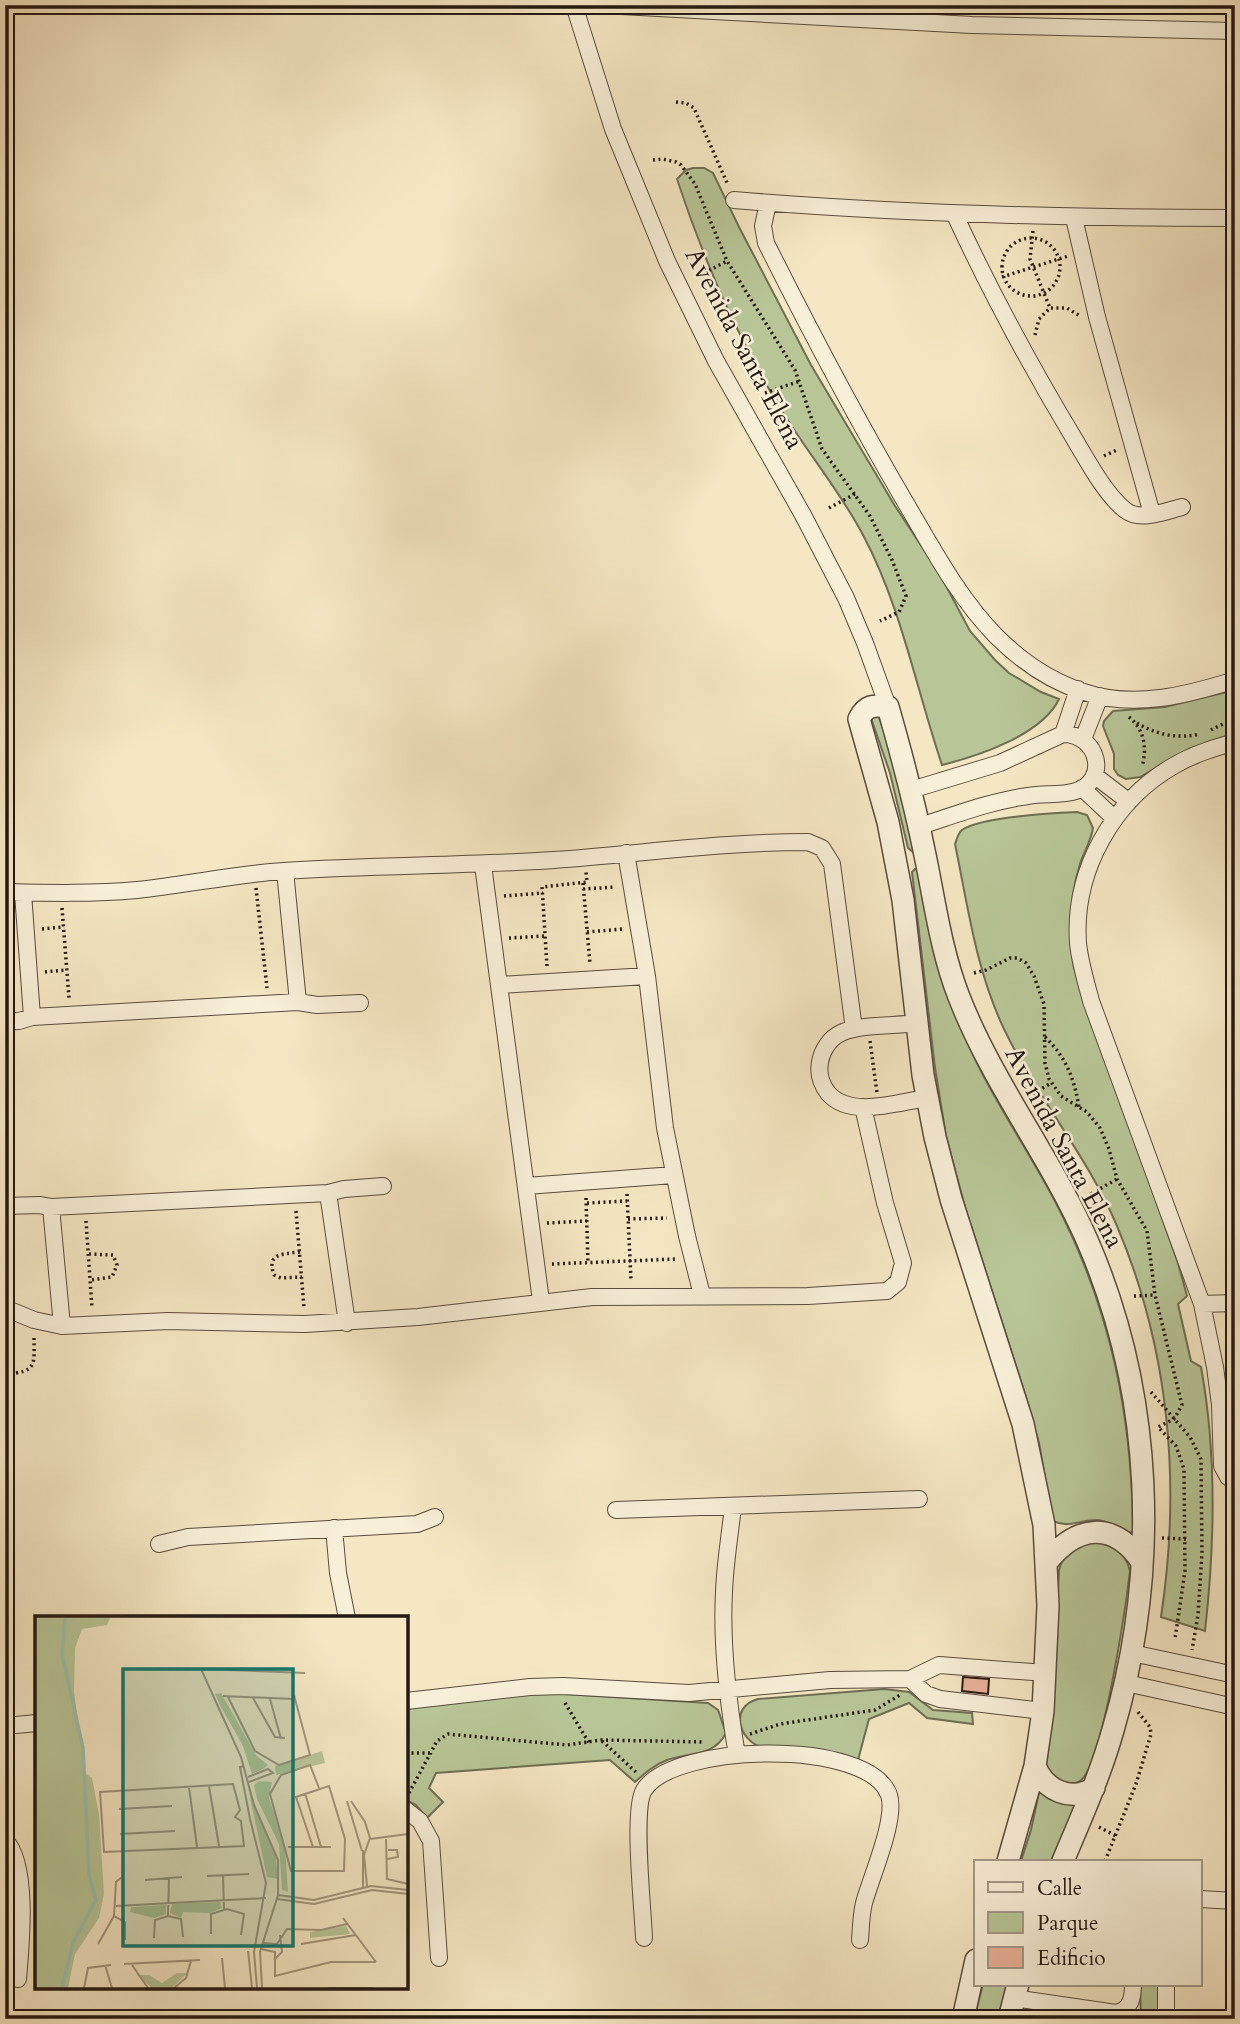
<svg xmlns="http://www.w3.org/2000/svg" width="1240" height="2024" viewBox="0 0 1240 2024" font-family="Cardo,serif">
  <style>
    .green { fill: #b8c697; stroke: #6e6e54; stroke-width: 2 }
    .building { fill: #ebb198; stroke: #251712; stroke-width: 2 }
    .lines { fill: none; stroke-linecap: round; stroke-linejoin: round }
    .minor-casing { stroke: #594b3e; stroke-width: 18 }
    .tertiary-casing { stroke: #594b3e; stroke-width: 24 }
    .path { stroke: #251712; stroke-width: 3.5; stroke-dasharray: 2 3.5; stroke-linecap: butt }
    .minor { stroke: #f8efd8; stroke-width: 16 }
    .tertiary { stroke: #f8efd8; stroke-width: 21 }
    .labels { text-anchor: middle; stroke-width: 5; stroke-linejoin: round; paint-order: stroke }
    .street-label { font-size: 26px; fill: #251712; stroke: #f8efd8 }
    .inset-river { fill: none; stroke: #9dc1af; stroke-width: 3.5 }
    .inset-road { fill: none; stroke: #a2947c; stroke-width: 2 }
    .view { fill: #0f766e; fill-opacity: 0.15; stroke: #0f766e; stroke-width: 3.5 }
    .inset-edge { fill: none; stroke: #251712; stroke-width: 3.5 }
  </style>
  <rect width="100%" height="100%" fill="#f5e7c3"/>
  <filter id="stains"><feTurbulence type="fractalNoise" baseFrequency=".00286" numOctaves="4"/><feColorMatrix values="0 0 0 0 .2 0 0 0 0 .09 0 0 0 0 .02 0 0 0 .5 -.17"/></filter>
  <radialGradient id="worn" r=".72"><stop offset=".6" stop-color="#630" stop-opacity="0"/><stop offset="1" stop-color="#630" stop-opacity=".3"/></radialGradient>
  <path class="green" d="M693,168H704L713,173L739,227L811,365L895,506L938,571L970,631L995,660L1009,673L1041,692L1059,699C1042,735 978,756 942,765C916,688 901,606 863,535C839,489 805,450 779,406C736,335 703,258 677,179L686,170Z
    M1235,690V734L1191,748L1140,777L1126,779L1118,775L1114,769V754L1103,726L1104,721L1113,711L1165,707Z
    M878,715L896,764L914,853L908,848L890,773L872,721V716Z
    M1077,812L1087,815L1093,828C1091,841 1084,852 1080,864C1069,898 1069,933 1074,968L1178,1263L1187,1296L1178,1304L1191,1361L1201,1367C1217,1454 1215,1543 1205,1631L1161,1617C1181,1485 1170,1351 1117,1226C1087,1155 1037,1098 1004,1029C976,970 968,907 955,844C957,839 958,833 962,830C981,817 1053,813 1077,812Z
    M915,869L918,870C931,928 942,985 966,1039C991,1098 1029,1150 1058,1207C1111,1311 1132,1415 1133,1531L1130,1533C1120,1529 1109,1521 1098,1520C1081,1519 1070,1529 1053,1521L1052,1517L1039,1443L1026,1397L965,1207L946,1136L935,1068L912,872Z
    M1089,1542C1110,1542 1125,1550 1130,1571C1126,1604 1103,1765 1080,1781C1072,1786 1063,1783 1054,1781L1046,1766L1053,1704L1059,1570C1063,1553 1074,1549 1089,1542Z
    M884,1689L909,1692L933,1710L972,1713L973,1724L927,1718L909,1703L869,1719L858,1760L833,1754L763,1748C738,1740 729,1707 758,1699Z
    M549,1693L708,1703L718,1710L726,1733C714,1757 690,1752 667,1760C654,1765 645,1773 635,1782L610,1760L436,1773L429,1788L443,1802L427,1818L416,1805L406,1800V1709L498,1696Z
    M1041,1783L1080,1798L1051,1861H1021L1031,1830Z
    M983,1984H1008L1000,2019H974Z
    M1140,1984H1159L1158,2019H1141Z"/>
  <path class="building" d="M963,1677L989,1679L988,1694L962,1691Z"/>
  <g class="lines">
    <defs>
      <path id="minor" d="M574,5L613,129L667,261L716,361L803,515L846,598L865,643L888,707
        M603,5L972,25L1235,31
        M734,200C901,214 1068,218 1235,218
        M768,203L763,226L766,243C810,331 855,416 904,500C932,547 957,596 996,636C1021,661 1050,681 1084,692C1134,709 1187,695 1235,680
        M954,213C990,291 1031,367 1075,440C1088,462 1106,495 1125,510C1140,522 1166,511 1182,507
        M1074,218L1097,317L1152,514
        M1063,734L1078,689
        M1083,739L1100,696
        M1235,742C1214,748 1194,754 1175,765C1113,800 1073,871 1078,943C1080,963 1086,982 1091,1001L1202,1304L1215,1367L1220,1405L1222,1466L1228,1477L1235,1482
        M1094,775L1128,801
        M1082,788L1114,818
        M911,790L1000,763L1063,734C1098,734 1110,780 1076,791C1061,796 1044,793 1028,796C991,801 955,815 920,826
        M626,853L647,976L665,1128L687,1236L702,1295
        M483,865L541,1301
        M285,871L298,1002
        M5,892C50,893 93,894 137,890C187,885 235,874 284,871C374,865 464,866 554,860C639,854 723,842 808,842L822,848L832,864L854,1029
        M23,893L32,1017
        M499,985L647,976
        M5,1022L19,1021L32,1017L298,1002L317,1005L360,1003
        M917,1023C896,1026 860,1024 841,1033C830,1038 822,1050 820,1062C818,1073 821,1084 828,1093C850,1119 898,1102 927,1098
        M526,1186L674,1175
        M328,1193L347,1323
        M5,1206L39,1205L51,1207L328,1193L344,1189L383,1186
        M51,1207L62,1326
        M1202,1304L1235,1303
        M5,1308L34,1320L62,1326L168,1321L305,1324L418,1317L592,1297L808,1296L887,1291L898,1282L903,1263L885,1203L863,1107
        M733,1506C730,1535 725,1563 724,1592C721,1646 728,1702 737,1755
        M616,1510L919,1499
        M334,1528L338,1573L347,1618
        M159,1544L188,1537L417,1524L435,1517
        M1132,1653L1235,1675
        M910,1679L926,1694L940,1699L1043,1711
        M1126,1683L1235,1707
        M406,1701L530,1687L563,1686L689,1693L830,1680L910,1679L939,1665L1046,1673
        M5,1726L37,1723
        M406,1810L420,1821L431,1841L439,1958
        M5,1840C29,1864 21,1945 18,1979
        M1200,1899L1235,1901
        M644,1938C643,1910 632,1809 644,1790C673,1743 869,1738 889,1795C897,1819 871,1877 864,1903C861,1915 861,1928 860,1940
        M1014,1998L1116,2013C1131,2010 1133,1997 1133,1984
        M1166,2019V1984"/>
      <path id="tertiary" d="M1047,1562C1077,1525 1113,1520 1142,1562
        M1035,1766C1045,1791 1071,1802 1094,1788
        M1008,1861L1035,1766L1043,1711L1048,1606L1044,1525L1023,1424L951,1199L935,1137L923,1075L903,900L888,822L859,719C866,705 873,705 888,707C902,756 915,805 925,855C935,903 941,951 959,997C993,1084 1050,1156 1087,1240C1154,1394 1160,1570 1113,1730C1100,1776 1081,1818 1063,1861
        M963,2019L976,1960
        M1009,2019L1018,1984"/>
    </defs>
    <use href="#minor" class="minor-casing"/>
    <use href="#tertiary" class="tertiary-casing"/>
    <path class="path" d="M676,102L686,103L694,108L728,185
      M653,160L662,159L676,162L681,165L695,184L727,261L795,370L822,449L870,516L892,560L906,596L899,612L880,621
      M1033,231L1030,259L1050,308
      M1002 267a29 29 0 1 1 58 0a29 29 0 1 1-58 0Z
      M704,273L727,261
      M1002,277L1068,256
      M1035,335L1039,319L1050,308H1067L1080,316
      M765,393L800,381
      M1104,456L1119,449
      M829,508L855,494
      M1129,717C1145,730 1147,749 1142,767
      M1137,723C1157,735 1178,739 1200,734
      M1211,730L1235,718
      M583,883L590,964
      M256,888L267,988
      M583,889L616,887
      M504,896L543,893
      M62,908L69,998
      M42,929L64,927
      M587,932L623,929
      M509,938L545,936
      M547,966L542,887L587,882L586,872
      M45,972L67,970
      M974,973L986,970L1010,958H1017L1026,963L1034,976L1044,1004L1045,1063L1049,1079L1061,1096L1087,1112L1100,1128L1109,1149L1117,1179L1147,1231L1155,1295L1182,1405L1174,1419L1158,1427L1176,1446L1184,1469L1185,1571L1175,1639
      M1045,1037C1066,1057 1075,1080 1079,1108
      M870,1041L877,1093
      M1033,1094L1051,1083
      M627,1194L631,1281
      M1091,1194L1117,1179
      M586,1198L588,1263
      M587,1203L627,1201
      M296,1211L304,1308
      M628,1219L667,1218
      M86,1221L92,1308
      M547,1223L587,1221
      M300,1252C283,1254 266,1253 274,1275L281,1278L302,1277
      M89,1254L113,1255L117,1265L112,1277L90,1280
      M552,1264L677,1259
      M1134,1296L1155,1295
      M5,1374C38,1372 34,1365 34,1335
      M1151,1392L1190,1437L1201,1459L1202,1553L1198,1615L1192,1650
      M1162,1538L1186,1539
      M565,1703L589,1743
      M750,1734L780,1724L875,1710L900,1695
      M602,1741L638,1774
      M406,1753H430
      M409,1793L437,1741L448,1734L567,1745L601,1740L705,1742
      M1099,1827L1116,1836
      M1105,1861L1136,1784L1151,1734L1150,1727L1138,1712"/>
    <use href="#minor" class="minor"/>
    <use href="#tertiary" class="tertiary"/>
  </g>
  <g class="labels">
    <g class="street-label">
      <text transform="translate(745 348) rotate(62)" y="9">Avenida Santa Elena</text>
      <text transform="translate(1065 1147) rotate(62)" y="9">Avenida Santa Elena</text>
    </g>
  </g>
  <g transform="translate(35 1616)">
    <rect width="373" height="373" fill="#f5e7c3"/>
    <path d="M0,1H76L72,9L47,13L40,32L39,76L50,157L57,162L64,198L69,278L64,302L40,338L33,372H0ZM186,77L221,139L233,149L228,153L217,158L208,130L185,89L180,78ZM287,135L290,147L241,159L240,150ZM224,165L237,166L234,182L250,230L253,276L247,274L244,228L222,183L219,169ZM213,172L241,242L243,263L232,261ZM185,286L187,292L175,297L148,296L146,302L135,297L137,288ZM131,289V298L119,302L95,296L96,291ZM311,310L315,318L275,322V316ZM142,357H152L137,372H117L102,359H114L127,367Z" fill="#b8c697"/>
    <path class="inset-river" d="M27,372L38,327L61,284L54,259L48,132L27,38L30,1"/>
    <path class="inset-road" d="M188,80L259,83M193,81L220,135L244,149L275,139L259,79M218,82L240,121L250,122M235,83L246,123M209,150L205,151L215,203L231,267L219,336L222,372M213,161L233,153L238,157L214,166M198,168L205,194L200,201L206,205L209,230L69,236L65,176ZM174,170L184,230M154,171L162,231M270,177L286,231M312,185L327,235M316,185L330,206L335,222L329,239L332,270M84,193L137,190M85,218L140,215M335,223L373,218M351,223L352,263L373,268M253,231H296M278,231L261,181L294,170L310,223L309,255H256L235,178L246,159L275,149L284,172M328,234V271M352,243L363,241L362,234H353M188,259L189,293M172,260L214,258M110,264L147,261M243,279L279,284L336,270L373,274M242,283L279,288L337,274L373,278M81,290L231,282M79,300L90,306V324M133,300L134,262M308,302L341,346M176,318V298L192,293L209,298L206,319M119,322L120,304L133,300L146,303L148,321M227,327L242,328L252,313L286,314L312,308M63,328L79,300L81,266L87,261M266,328L321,319M226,333L240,336V360L296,346H341M213,335L217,372M187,342L190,372M239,344L247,336L245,319M89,348L165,344M70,349L77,372M97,349L113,372M49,372L53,352L76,349M139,372L151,362L156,345M227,372L225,336L243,279V244L219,189L206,141L166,53L270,57M293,372H338"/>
    <path class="view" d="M88,53H258V330H88Z"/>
    <rect width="373" height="373" class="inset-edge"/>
  </g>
  <rect width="1240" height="2024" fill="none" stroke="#f5e7c3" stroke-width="28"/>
  <rect x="7" y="7" width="1226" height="2010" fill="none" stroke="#251712" stroke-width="3.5"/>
  <rect x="14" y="14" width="1212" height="1996" fill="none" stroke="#251712" stroke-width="2"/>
  <rect x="974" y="1860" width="228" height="126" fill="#f8efd8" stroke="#a49989" stroke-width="2"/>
  <rect x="988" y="1882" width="35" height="10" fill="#f8efd8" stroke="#a49989" stroke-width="2"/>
  <text x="1037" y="1895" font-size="21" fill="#251712">Calle</text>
  <rect x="988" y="1912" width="35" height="21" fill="#b8c697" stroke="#a49989" stroke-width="2"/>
  <text x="1037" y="1930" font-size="21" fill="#251712">Parque</text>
  <rect x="988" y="1947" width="35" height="21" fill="#ebb198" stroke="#a49989" stroke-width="2"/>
  <text x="1037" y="1965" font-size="21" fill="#251712">Edificio</text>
  <rect width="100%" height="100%" filter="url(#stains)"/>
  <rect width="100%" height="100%" fill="url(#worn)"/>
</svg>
